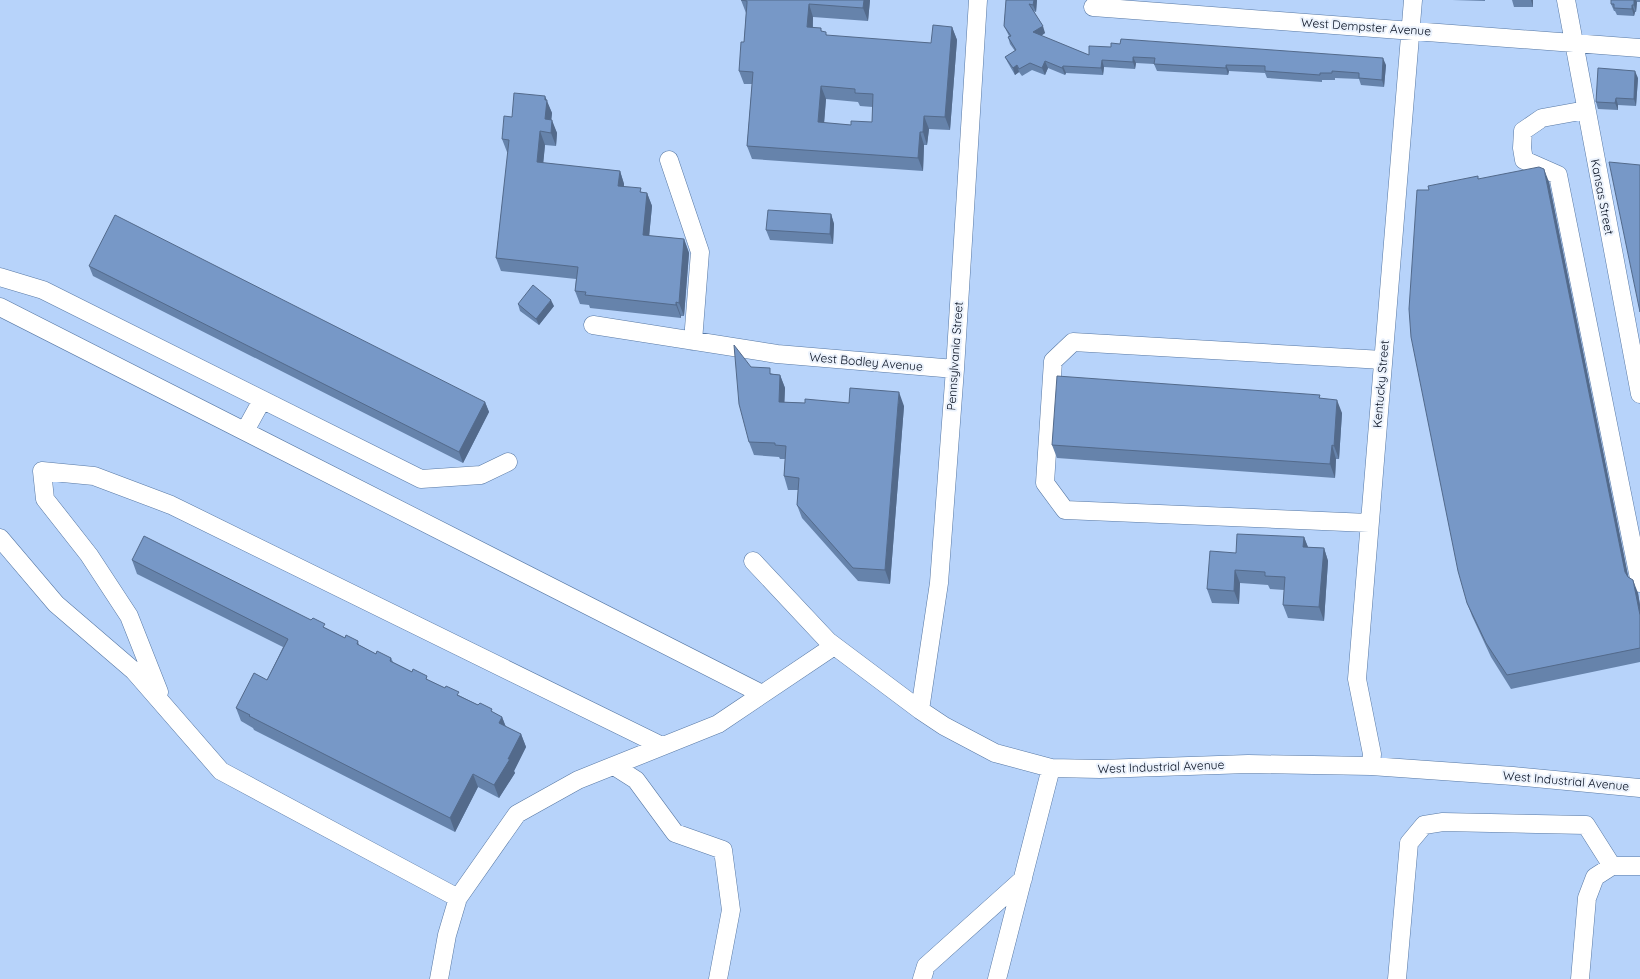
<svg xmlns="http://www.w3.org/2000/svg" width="1640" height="979" viewBox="0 0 1640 979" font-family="Quicksand,sans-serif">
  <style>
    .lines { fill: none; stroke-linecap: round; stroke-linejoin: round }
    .minor-casing { stroke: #5778a4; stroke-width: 19 }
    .minor { stroke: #fff; stroke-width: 18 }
    .wall { fill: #6683ab; fill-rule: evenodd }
    .shaded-wall { fill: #536a8b }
    .building { fill: #7798c7; stroke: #536a8b; fill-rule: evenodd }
    .labels { text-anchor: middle; stroke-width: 4; stroke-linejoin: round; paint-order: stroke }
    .street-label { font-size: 12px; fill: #030c1d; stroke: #ebf2fc }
  </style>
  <rect width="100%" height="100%" fill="#b7d3fa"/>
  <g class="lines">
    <defs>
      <path id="minor" d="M1566,0L1640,394
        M1093,7L1640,48
        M1586,110L1542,118L1523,131L1522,148L1524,160L1558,175L1640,583
        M669,160L700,252L693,341
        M0,277L43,290L421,479L481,475L508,462
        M0,307L762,694
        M593,325L777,354L955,369
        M245,431L262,400
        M1369,523L1065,510L1045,483L1053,361L1073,342L1383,360
        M0,538L56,604L134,671L221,771L458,898L517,814L578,780L718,724L834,646
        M753,561L828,641L920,710L944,726L995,753L1051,768L1100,769L1248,764L1371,766L1513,776L1640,788
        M159,692L129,616L89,555L45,499L42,471L94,476L171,505L662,746
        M920,710L939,583L955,369L978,0
        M614,766L636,780L675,833L723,850L731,910L718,979
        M1371,766L1372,754L1357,679L1413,0
        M439,979L447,935L458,898
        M922,979L926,966L1023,879
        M997,979L1051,768
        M1397,979L1409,843L1424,825L1443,822L1586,825L1612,866
        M1580,979L1587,898L1595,877L1612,866H1640"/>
    </defs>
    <use href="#minor" class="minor-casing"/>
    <use href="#minor" class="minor"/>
  </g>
  <path class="wall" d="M741,0H870L868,21L813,17V27L822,31L828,36L931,43L952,27L957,40L950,130L929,129L927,145H924L923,171L752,159L747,146L752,84H744L739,71L744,42L746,13ZM826,99L858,102L860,106L873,107L872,122L851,125L824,123Z
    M1006,0H1037L1036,12L1033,11L1045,33L1041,36L1089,55L1386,65L1384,87L1361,85L1359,79L1335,78V80H1322V82L1267,78L1265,73L1229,71L1228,75L1157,71L1154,64L1136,63L1135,69L1104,67L1103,75L1066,73L1065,75L1048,68L1045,75L1032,70L1022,76L1019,72L1015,75L1008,63L1005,57L1015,51L1010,44L1008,37L1009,36L1004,26Z
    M1452,0H1485V1Z
    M1512,0H1533V7H1514Z
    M1611,0H1640V2H1637L1636,12H1635L1634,16L1617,15L1615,11H1614L1611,4Z
    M1638,78L1636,106L1618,105V110L1598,109L1596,102Z
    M546,100L552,113L551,120L557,133L556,146L545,145L543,163L620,171L624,184V187L642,192L647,193L652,206L649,236L684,239L689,253L684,316H681V318L590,308L589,305L580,304L575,291L576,279L501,271L496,258L508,152H507L502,139L512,117Z
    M1479,179L1549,182L1628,577L1638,593L1640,605V662L1511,689L1491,657L1472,616L1467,603L1429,190Z
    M831,214L834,224L833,244L770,240L766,230Z
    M89,266L485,402L489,412L463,463L93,276Z
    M518,304L554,306L539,325L520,311Z
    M751,367L773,374L780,375L785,388L784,402L805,403H849L904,406L890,584L858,581L802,518L797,505L798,490H788L784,476L785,459H780L779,457L754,455L749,442Z
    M1321,398L1342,413L1339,459H1336L1335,478L1057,458L1052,445Z
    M1304,537L1308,547L1324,548L1328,561L1324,621L1288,618L1283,605L1284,590L1270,589L1268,585L1240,583L1239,604L1212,603L1207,589L1236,553Z
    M132,560L326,628L345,638L358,641L359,645L376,654L391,658L393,662L502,717L506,727L521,734L526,747L514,771L515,773L499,798L478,787L455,832L254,730L253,728L241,721L236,708L267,680L283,647L137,574Z"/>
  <path class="shaded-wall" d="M864,0H870L868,21L863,8Z
    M1034,0H1037L1036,12L1033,5Z
    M1531,0H1533V7Z
    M1634,0H1636L1637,2L1636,12L1634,5Z
    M809,4L813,17L812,40L807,27Z
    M1632,5L1635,12L1634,16L1632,9Z
    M1043,26L1045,33L1036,39L1033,32Z
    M952,27L957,40L950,130L945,117Z
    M1133,57L1136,63L1135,69L1133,62Z
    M1383,58L1386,65L1384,87L1382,80Z
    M1102,60L1104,67L1103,75L1101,68Z
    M1045,61L1048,68L1045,75L1042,68Z
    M1017,65L1019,72L1015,75L1013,68Z
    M1226,65L1229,71L1228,75L1226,68Z
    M1063,66L1066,73L1065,75L1062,68Z
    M1635,71L1638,78L1636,106L1634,99Z
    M821,86L826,99L823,136L818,122Z
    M545,96L552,113L550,133L545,119Z
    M1616,98L1618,105V110L1615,103Z
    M924,116L929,129L927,145L923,132Z
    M552,120L557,133L556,146L551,133Z
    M540,131L545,145L542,176L537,162Z
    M920,132L924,145L923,171L918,158Z
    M1544,169L1549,182L1630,585L1625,572Z
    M620,171L624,184L623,199L618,186Z
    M647,193L652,206L648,248L643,235Z
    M831,214L834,224L833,244L830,234Z
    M684,239L689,253L684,316L679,303Z
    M551,300L554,306L539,325L536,319Z
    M676,302L681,316V318L676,305Z
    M780,375L785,388L784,416L779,402Z
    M899,392L904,406L890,584L885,570Z
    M1337,400L1342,413L1339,459L1334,446Z
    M485,402L489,412L463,463L459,452Z
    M1332,445L1336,459L1335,478L1330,464Z
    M1304,537L1309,550L1303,547Z
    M1324,548L1328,561L1324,621L1319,607Z
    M1235,570L1240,583L1239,604L1234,591Z
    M1633,580L1638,593L1640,605V615Z
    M502,717L507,730L499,723Z
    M521,734L526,747L514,771L515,773L499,798L494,785Z
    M473,774L478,787L455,832L450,818Z"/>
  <path class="building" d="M741,0H864L863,8L809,4L807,27L821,28V31L826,32V35L931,43L933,25L952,27L945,117L924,116L923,132H920L918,158L747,146L753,72L739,71L741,42H744L747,3V1ZM821,86L855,89V93L873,94L872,122L851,121V125L818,122Z
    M1006,0H1034L1033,5L1029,4L1043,26L1033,32L1089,55V46L1111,47V43L1120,44L1121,39L1383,58L1382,80L1359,78V73L1332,71V73H1320V75L1265,71V66L1226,65V68L1154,64L1155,58L1133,57V62L1102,60L1101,68L1063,66L1062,68L1045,61L1042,68L1030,63L1019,69L1017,65L1013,68L1005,57L1016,50L1008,37L1011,36L1004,26Z
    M1611,0H1634V5H1632V9L1614,8V4H1611Z
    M1598,68L1635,71L1634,99L1616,98L1615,103L1596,102Z
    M514,93L545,96V100H547L545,119L552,120L551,133L540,131L537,162L620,171L618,186L641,188L640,192L647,193L643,235L684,239L679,303L676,302V305L585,295L586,292L575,291L578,267L496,258L509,140L502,139L504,116L512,117Z
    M1609,162L1640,165V312Z
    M1539,167L1544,169L1625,572L1628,577L1633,580L1640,615V648L1507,675L1486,643L1467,603L1458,571L1411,337L1409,309L1417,190H1429L1428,186L1478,176V179Z
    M768,210L831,214L830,234L766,230Z
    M115,215L485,402L459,452L89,266Z
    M533,285L551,300L536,319L518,304Z
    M734,345L751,367L770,368V374L780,375L779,402L805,403V399L849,403L850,388L899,392L885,570L853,568L797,505L799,478L784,476L786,446L775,445V443L749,442L739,404Z
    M1057,376L1320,395L1319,398L1337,400L1334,446L1332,445L1330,464L1052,445Z
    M1237,534L1304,537L1303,547L1324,548L1319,607L1283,605L1285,577L1265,576V572L1235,570L1234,591L1207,589L1210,551L1236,553Z
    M144,536L311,620L313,618L325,624L323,627L345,638L346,635L358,641L357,644L376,654L377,651L391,658L390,661L412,672L413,669L427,676L426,679L445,688L446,686L459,692L457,695L478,705L480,703L492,709L491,711L502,717L499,723L521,734L508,759H510L494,785L473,774L450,818L249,716L250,715L236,708L254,673L267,680L288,639L132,560Z"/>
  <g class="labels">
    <g class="street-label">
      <text transform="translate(1366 27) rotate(4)" y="4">West Dempster Avenue</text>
      <text transform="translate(1602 197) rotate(79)" y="4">Kansas Street</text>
      <text transform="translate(955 356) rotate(-86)" y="4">Pennsylvania Street</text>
      <text transform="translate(866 362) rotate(5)" y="4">West Bodley Avenue</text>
      <text transform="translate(1381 384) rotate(-85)" y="4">Kentucky Street</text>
      <text transform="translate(1161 767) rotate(-2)" y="4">West Industrial Avenue</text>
      <text transform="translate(1566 781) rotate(5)" y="4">West Industrial Avenue</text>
    </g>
  </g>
</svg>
